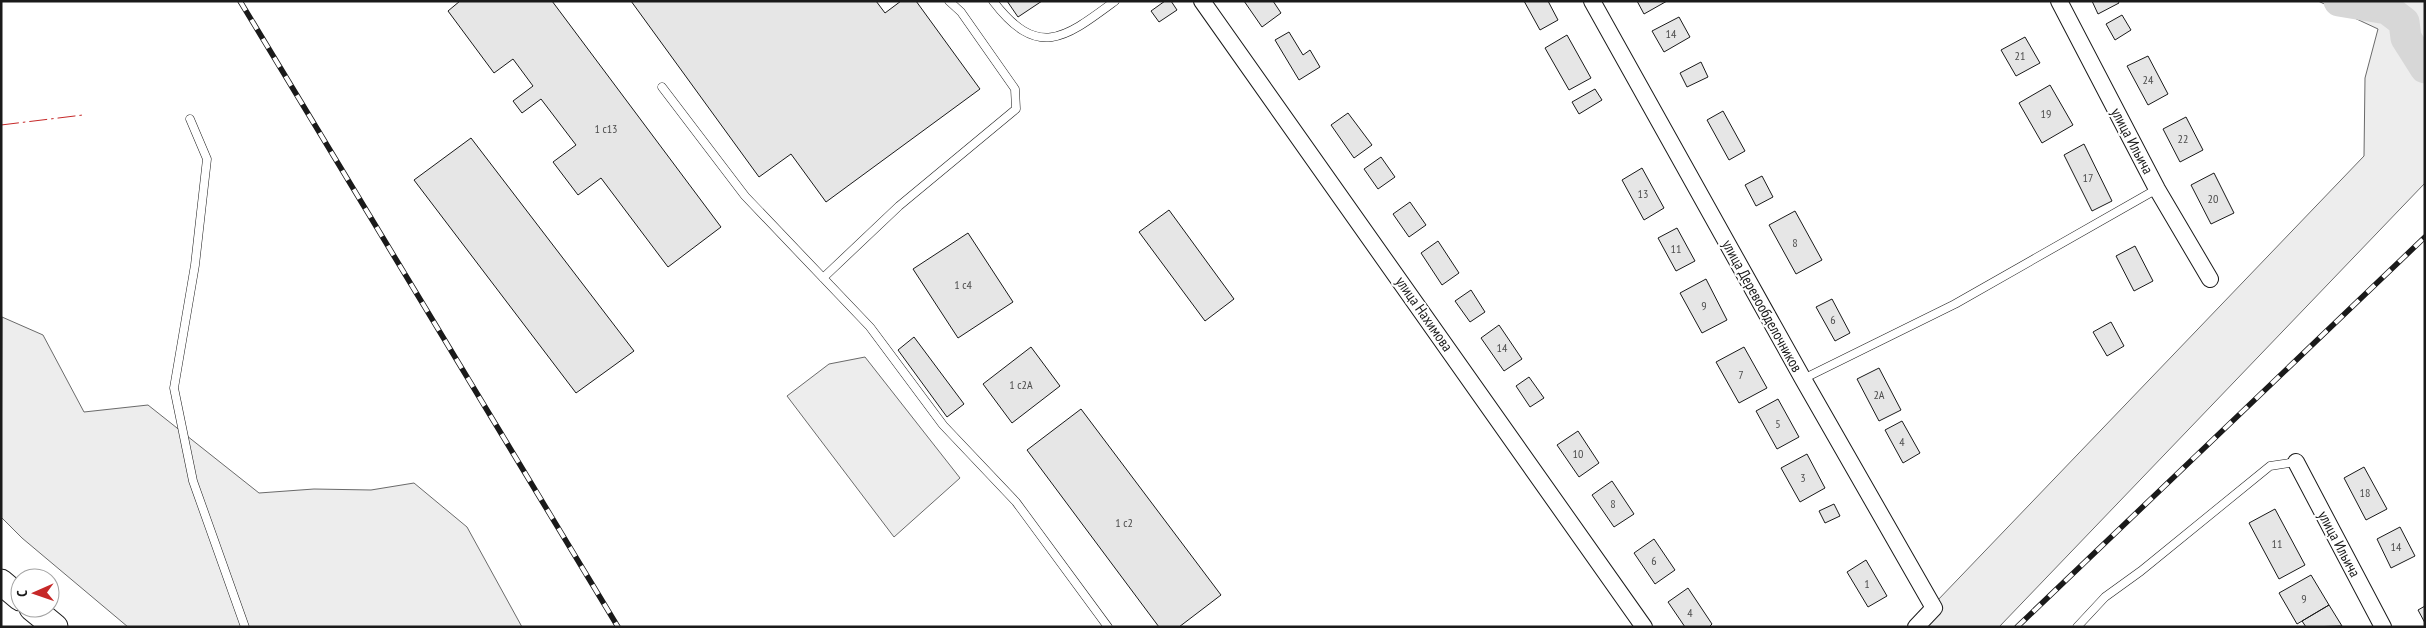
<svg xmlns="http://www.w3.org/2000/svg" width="2426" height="628" viewBox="0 0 2426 628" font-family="'PT Sans Narrow',sans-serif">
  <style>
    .built { fill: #ededed; stroke: #6a6a6a }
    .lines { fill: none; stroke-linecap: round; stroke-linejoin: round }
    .river { stroke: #d7d7d7; stroke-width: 31 }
    .building { fill: #e6e6e6; stroke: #1a1a1a }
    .service-casing { stroke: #1a1a1a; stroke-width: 9 }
    .minor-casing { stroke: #1a1a1a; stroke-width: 18 }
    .primary-casing { stroke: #1a1a1a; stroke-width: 27 }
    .service { stroke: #fff; stroke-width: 8 }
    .minor { stroke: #fff; stroke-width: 16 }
    .primary { stroke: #fff; stroke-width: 25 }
    .rail-casing { stroke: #1a1a1a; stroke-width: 5.5 }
    .rail { stroke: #fff; stroke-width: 4; stroke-dasharray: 11; stroke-linecap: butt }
    .power { stroke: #c62828; stroke-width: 1; stroke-dasharray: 18 4 2.5 4; stroke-linecap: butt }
    .labels { text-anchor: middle; stroke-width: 4; stroke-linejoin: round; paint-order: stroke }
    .number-label { font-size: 12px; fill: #4d4d4d }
    .street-label { font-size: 15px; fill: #1a1a1a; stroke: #fff }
  </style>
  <rect width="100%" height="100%" fill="#fff"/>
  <path class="built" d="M2318,1H2425V183L1999,627H1912L2364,156L2365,78L2378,29Z
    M2,317L43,335L84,412L148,405L259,493L314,489L371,490L414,483L467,527L522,627H128L22,538L1,517Z
    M865,357L960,478L894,537L787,396L829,364Z"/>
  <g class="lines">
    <path class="river" d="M2339,1L2387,9L2404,22L2406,38L2425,68"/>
  </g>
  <path class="building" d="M460,1H552L721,227L668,267L601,178L578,195L553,162L576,145L541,99L522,113L513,101L533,86L513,59L494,73L448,11Z
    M631,1H876L885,13L901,1H916L980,89L826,202L791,154L759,177Z
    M1007,1H1042L1018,17Z
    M1165,1H1171L1177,10L1159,22L1151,11Z
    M1244,1H1273L1281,13L1262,27Z
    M1524,1H1548L1558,20L1540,30Z
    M1637,1H1667L1644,14Z
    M2092,1H2118L2119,3L2098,14Z
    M2122,15L2131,30L2115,40L2106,24Z
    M1679,17L1690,37L1664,52L1652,31Z
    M1289,32L1303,55L1310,50L1320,67L1299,80L1275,40Z
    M1567,35L1591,78L1569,90L1545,48Z
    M2025,37L2040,63L2016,76L2001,50Z
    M2148,56L2168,94L2148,105L2127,66Z
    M1701,62L1708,77L1687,87L1680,73Z
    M2050,85L2073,125L2042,143L2019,103Z
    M1595,89L1602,100L1579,114L1572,102Z
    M1723,111L1745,151L1729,160L1707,120Z
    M1348,113L1372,145L1354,158L1331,125Z
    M2186,117L2203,150L2180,162L2163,129Z
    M471,138L634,351L576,393L414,180Z
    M2084,144L2112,201L2092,211L2064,155Z
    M1381,157L1395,177L1378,189L1364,169Z
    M1642,168L1664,208L1644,220L1622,180Z
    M2214,173L2234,213L2211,224L2191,185Z
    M1762,176L1773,197L1756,206L1745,185Z
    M1410,202L1426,225L1409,237L1393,214Z
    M1169,210L1234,299L1205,321L1139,232Z
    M1795,211L1822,260L1796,274L1769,225Z
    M1677,228L1695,261L1676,271L1658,238Z
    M968,233L1013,302L958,338L913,269Z
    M1438,241L1459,273L1442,285L1421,253Z
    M2135,246L2153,281L2134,291L2116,256Z
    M1706,279L1727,320L1702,333L1680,293Z
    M1471,290L1485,312L1470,322L1455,301Z
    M1832,299L1850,333L1835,341L1816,307Z
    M2111,322L2124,346L2107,356L2093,332Z
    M1499,325L1522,359L1504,371L1481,338Z
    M914,337L964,404L947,417L898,350Z
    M1031,347L1060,386L1012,423L983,384Z
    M1744,347L1767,388L1739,403L1716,362Z
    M1879,368L1901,410L1879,421L1857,379Z
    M1529,377L1544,398L1530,407L1516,386Z
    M1778,399L1799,437L1777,449L1756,411Z
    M1081,409L1221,595L1179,627H1159L1027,450Z
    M1902,421L1920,453L1903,463L1885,430Z
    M1578,431L1599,463L1579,477L1557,445Z
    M1807,454L1825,488L1800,502L1781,468Z
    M2364,467L2387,509L2366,520L2344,478Z
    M1612,481L1634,514L1614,527L1592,495Z
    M1834,504L1840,516L1825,523L1819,511Z
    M2275,509L2305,565L2279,579L2249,523Z
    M2400,527L2415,556L2391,568L2377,539Z
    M1654,539L1675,570L1655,584L1634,553Z
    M1866,560L1887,596L1868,607L1847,572Z
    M2311,575L2329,605L2297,624L2279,593Z
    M1688,588L1712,624L1709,627H1685L1668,602Z
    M2329,605L2342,626L2306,627L2302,621Z
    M2425,606V623L2418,610Z"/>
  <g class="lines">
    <defs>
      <path id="service" d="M993,1C1038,60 1065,38 1115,1
        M662,87L745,196L870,327L943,425L1016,502L1108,627
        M190,119L207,159L195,265L174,388L193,481L245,627
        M823,278L899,206L1016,109L1015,89L961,12L949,1
        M1803,379L1955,304L2157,189
        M2077,627L2105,597L2141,571L2270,466L2296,462"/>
      <path id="minor" d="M1202,1L1644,627
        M1592,1L1803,379L1934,608L1916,627
        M2059,1L2157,189L2210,279
        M2296,462L2383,627"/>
      <path id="primary" d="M1,582L20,598
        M32,608L55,627"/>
    </defs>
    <use href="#service" class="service-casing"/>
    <use href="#minor" class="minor-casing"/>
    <use href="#primary" class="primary-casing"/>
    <use href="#service" class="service"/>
    <use href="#minor" class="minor"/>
    <use href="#primary" class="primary"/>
    <defs>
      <path id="rail" d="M240,1L618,627
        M2017,627L2425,237"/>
    </defs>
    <use href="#rail" class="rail-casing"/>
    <use href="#rail" class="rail"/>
    <path class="power" d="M1,125L83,115"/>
  </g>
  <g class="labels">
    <g class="number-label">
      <text x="1671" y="38">14</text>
      <text x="2020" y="60">21</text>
      <text x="2148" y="84">24</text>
      <text x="2046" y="118">19</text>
      <text x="606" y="133">1 с13</text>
      <text x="2183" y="143">22</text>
      <text x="2088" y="182">17</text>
      <text x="1643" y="198">13</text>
      <text x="2213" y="203">20</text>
      <text x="1795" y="247">8</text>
      <text x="1676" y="253">11</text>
      <text x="963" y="289">1 с4</text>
      <text x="1704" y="310">9</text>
      <text x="1833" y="324">6</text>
      <text x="1502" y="352">14</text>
      <text x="1741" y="379">7</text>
      <text x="1021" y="389">1 с2А</text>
      <text x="1879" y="399">2А</text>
      <text x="1778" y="428">5</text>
      <text x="1902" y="446">4</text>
      <text x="1578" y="458">10</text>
      <text x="1803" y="482">3</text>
      <text x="2365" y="497">18</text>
      <text x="1613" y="508">8</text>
      <text x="1124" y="527">1 с2</text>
      <text x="2277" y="548">11</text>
      <text x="2396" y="551">14</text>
      <text x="1654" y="565">6</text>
      <text x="1867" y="588">1</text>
      <text x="2304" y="603">9</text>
      <text x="1690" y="617">4</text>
    </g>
    <g class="street-label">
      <text transform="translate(2132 141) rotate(62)" y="5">улица Ильича</text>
      <text transform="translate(1762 306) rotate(61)" y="5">улица Деревообделочников</text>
      <text transform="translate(1424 314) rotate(55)" y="5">улица Нахимова</text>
      <text transform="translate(2339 544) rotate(62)" y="5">улица Ильича</text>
    </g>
  </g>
  <rect width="2426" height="628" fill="none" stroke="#1a1a1a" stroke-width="5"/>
  <g transform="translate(35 593) rotate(268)"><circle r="24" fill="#ffffff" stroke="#a3a3a3"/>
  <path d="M0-4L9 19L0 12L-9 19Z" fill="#c62828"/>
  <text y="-8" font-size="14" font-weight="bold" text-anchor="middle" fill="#1a1a1a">С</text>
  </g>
</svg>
